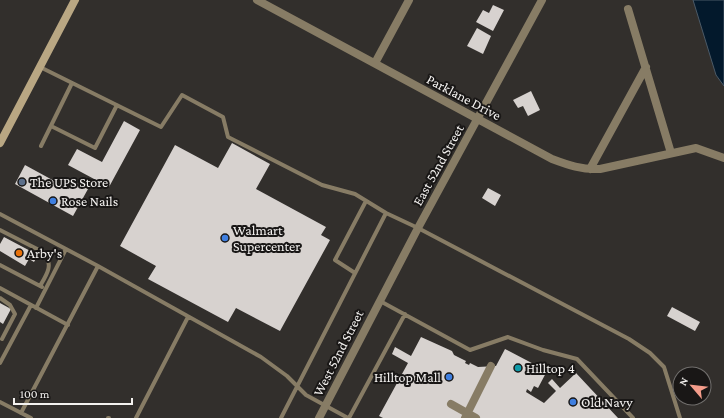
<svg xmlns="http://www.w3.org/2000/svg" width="724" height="418" viewBox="0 0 724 418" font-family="'Crimson Pro',serif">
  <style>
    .water { fill: #03192c; stroke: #4b5a67 }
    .building { fill: #d7d2cf }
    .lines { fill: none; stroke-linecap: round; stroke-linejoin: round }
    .lane { stroke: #877c65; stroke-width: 4 }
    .street { stroke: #877c65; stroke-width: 8 }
    .secondary { stroke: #b9a783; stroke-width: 8 }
    .service-dot { fill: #5c6f8a; stroke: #191716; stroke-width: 1.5 }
    .shop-dot { fill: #3f7fe0; stroke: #191716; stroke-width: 1.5 }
    .food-dot { fill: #e8710a; stroke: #191716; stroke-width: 1.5 }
    .culture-dot { fill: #0f9aa8; stroke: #191716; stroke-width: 1.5 }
    .labels { text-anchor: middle; stroke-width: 4; stroke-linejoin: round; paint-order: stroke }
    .street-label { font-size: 14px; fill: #f4f2f0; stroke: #191716 }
    .poi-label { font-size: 14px; fill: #f4f2f0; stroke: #191716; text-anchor: start }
  </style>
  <rect width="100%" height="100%" fill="#322f2c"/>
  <path class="water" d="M693,0H724V86L716,75Z"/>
  <path class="building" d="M493,5L504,10L493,31L476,22L483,10L489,13Z
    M477,28L491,36L483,54L467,46Z
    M531,91L540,110L528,116L523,106L518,108L513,100Z
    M124,121L140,130L109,187L68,165L77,149L102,162Z
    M232,143L270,164L256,189L326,227L321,235L330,240L280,331L236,308L228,322L148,279L156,266L120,246L175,145L218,168Z
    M25,165L69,189L73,181L88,189L73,216L15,184Z
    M488,188L501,195L495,206L482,198Z
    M4,237L38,255L34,262L29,259L25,266L0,251V244Z
    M0,303L11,309L3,324L0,322Z
    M672,307L700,322L695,331L667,316Z
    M421,337L452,351L454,355L466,361L465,363L469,365L470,363L478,367L496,366L505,349L547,371L538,388L534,386L531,392L527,389L526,392L544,403L556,391L548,383L552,379L560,388L576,373L618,418H383L379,416L408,363L392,354L395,347L411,356Z"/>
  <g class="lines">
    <path class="lane" d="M40,67L161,127L182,95L223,117L228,137L322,185L355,194L386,213L418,228L629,339L650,353L664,367L680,418
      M51,126L95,148L117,105
      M41,146L72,83
      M0,214L98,266L261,357L287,376L306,395L348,418
      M0,230L45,253C53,266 47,274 40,286
      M0,265L42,287
      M355,273L335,260L366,201
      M0,288L68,325
      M0,298L10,305L15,314L2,339
      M380,301L470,350L508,337L543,350L577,359L633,418
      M36,308L66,249
      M0,363L31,305
      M0,402L31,418
      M21,413L98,266
      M108,418H109
      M136,418L188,317
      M281,418L386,213
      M349,418L405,314"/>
    <path class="street" d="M257,0L552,159C568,165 582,170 600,169L696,148L724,158
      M628,9L671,153
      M375,63L409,0
      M590,169L646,67
      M451,404L476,418
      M319,418L418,228L542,0
      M465,418L491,366"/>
    <path class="secondary" d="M0,143L75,0"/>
  </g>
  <circle class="service-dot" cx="22" cy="182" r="4"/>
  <g class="shop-dot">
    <circle cx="53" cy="201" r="4"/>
    <circle cx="225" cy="238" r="4"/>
    <circle cx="449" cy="377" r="4"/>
    <circle cx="573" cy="402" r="4"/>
  </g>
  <circle class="food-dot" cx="19" cy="253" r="4"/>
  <circle class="culture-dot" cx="518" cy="368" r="4"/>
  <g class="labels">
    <g class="street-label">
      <text transform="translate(464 97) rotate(28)" y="5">Parklane Drive</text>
      <text transform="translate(438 165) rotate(-61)" y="5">East 52nd Street</text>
      <text transform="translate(338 353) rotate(-63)" y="5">West 52nd Street</text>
    </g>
    <g class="poi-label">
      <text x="30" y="187">The UPS Store</text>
      <text x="61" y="206">Rose Nails</text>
      <text x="233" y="235">Walmart<tspan x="233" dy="16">Supercenter</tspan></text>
      <text x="27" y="258">Arby's</text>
      <text x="526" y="373">Hilltop 4</text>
      <text x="441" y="382" text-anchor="end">Hilltop Mall</text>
      <text x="581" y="407">Old Navy</text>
    </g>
  </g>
  <g transform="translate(692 386) rotate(298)"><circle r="19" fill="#191716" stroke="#716f6d"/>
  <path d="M0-3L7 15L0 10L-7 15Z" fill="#f49d8b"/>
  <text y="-6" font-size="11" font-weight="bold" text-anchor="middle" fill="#f4f2f0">N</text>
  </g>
  <path d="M14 398v6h118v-6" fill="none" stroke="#f4f2f0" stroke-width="2"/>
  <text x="20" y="398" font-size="12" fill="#f4f2f0" stroke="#191716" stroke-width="3" paint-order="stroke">100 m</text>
</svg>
